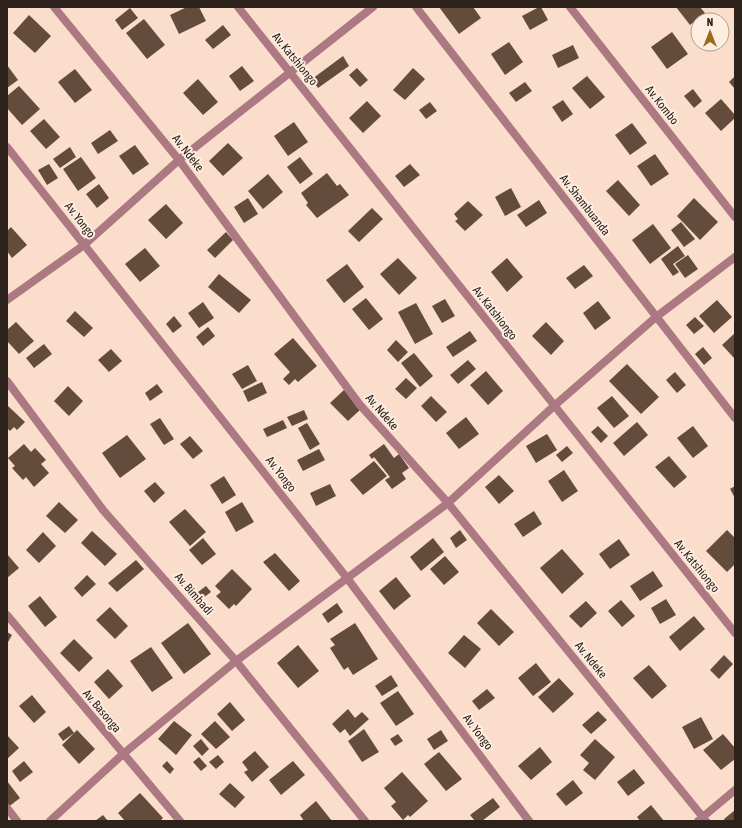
<svg xmlns="http://www.w3.org/2000/svg" width="742" height="828" viewBox="0 0 742 828" font-family="'Asap Condensed',sans-serif">
  <style>
    .building { fill: #634c3c }
    .lines { fill: none; stroke-linecap: round; stroke-linejoin: round }
    .street { stroke: #ac7881; stroke-width: 8 }
    .labels { text-anchor: middle; stroke-width: 4; stroke-linejoin: round; paint-order: stroke }
    .street-label { font-size: 12px; fill: #2e231c; stroke: #feede1 }
  </style>
  <rect width="100%" height="100%" fill="#faddca"/>
  <path class="building" d="M187,7H199L206,21L179,34L170,15Z
    M439,7H473L481,18L459,34Z
    M539,7H541L548,20L530,30L522,16Z
    M676,7H700L705,13L690,25Z
    M130,8L138,18L122,30L115,20Z
    M29,15L51,36L35,53L13,33Z
    M144,19L165,45L147,59L126,33Z
    M223,25L231,35L213,49L205,40Z
    M672,32L688,54L667,69L651,47Z
    M509,42L523,62L505,75L491,54Z
    M573,45L579,58L558,68L552,55Z
    M343,56L349,66L318,88L312,79Z
    M7,65L18,80L7,88Z
    M242,66L254,81L240,91L229,76Z
    M357,68L368,80L360,87L349,75Z
    M413,68L425,79L405,100L393,90Z
    M75,69L92,90L75,103L58,82Z
    M587,76L605,97L590,109L572,88Z
    M735,76V89L729,82Z
    M198,79L218,102L203,115L183,93Z
    M525,82L532,91L516,102L509,93Z
    M19,86L40,109L22,125L7,108V96Z
    M693,89L702,101L694,108L684,96Z
    M721,99L735,115V118L721,131L705,113Z
    M563,100L573,114L562,122L552,107Z
    M367,101L381,116L363,133L349,118Z
    M430,102L437,111L426,119L419,110Z
    M44,119L60,137L46,149L30,131Z
    M294,122L308,142L288,156L274,136Z
    M632,123L647,143L630,155L615,135Z
    M110,130L118,141L98,154L91,143Z
    M228,143L243,158L223,176L209,161Z
    M135,145L149,164L133,175L119,156Z
    M70,147L76,157L60,168L53,159Z
    M655,154L669,174L651,186L637,166Z
    M81,157L96,178L78,191L63,169Z
    M300,157L313,174L300,184L287,167Z
    M49,164L58,178L47,185L38,170Z
    M410,164L420,175L404,187L395,176Z
    M327,173L337,186L340,184L349,195L317,218L306,205L308,203L301,193Z
    M268,174L283,192L263,209L248,191Z
    M618,180L640,205L629,216L606,191Z
    M99,184L109,198L97,208L86,194Z
    M511,188L521,207L505,216L495,197Z
    M248,198L258,214L244,223L234,207Z
    M694,198L718,222L700,240L677,216Z
    M539,200L547,213L526,227L517,215Z
    M468,201L483,215L465,231L455,221L458,219L454,214Z
    M166,204L183,223L166,239L148,220Z
    M372,208L383,219L359,242L348,231Z
    M681,222L695,239L684,247L671,230Z
    M653,224L671,248L650,264L632,240Z
    M11,227L27,245L12,258L7,251V231Z
    M226,232L233,240L215,258L207,250Z
    M678,246L685,256L673,264L679,272L673,276L661,259Z
    M145,248L160,266L140,282L125,264Z
    M688,255L698,269L685,278L675,264Z
    M398,258L417,278L399,295L380,274Z
    M507,258L523,277L507,292L491,272Z
    M347,264L364,287L344,303L326,280Z
    M584,265L593,276L575,289L566,278Z
    M219,274L251,300L239,313L208,287Z
    M366,298L383,319L369,330L352,309Z
    M445,299L455,316L442,323L432,306Z
    M717,300L732,317L714,333L699,316Z
    M598,301L611,318L595,330L583,313Z
    M203,302L214,318L199,328L188,313Z
    M416,303L433,334L415,344L398,312Z
    M75,311L93,328L84,337L66,321Z
    M174,316L182,326L173,333L166,324Z
    M695,317L704,326L694,334L686,325Z
    M16,322L34,341L19,354L7,341V330Z
    M546,322L564,341L551,355L532,336Z
    M208,327L215,336L203,346L196,337Z
    M470,331L477,341L453,357L446,347Z
    M735,333V359L722,345Z
    M293,338L317,366L298,382L295,379L289,385L283,379L290,372L274,354Z
    M396,340L408,352L398,362L387,350Z
    M44,344L52,354L34,368L26,358Z
    M703,347L712,358L704,365L695,354Z
    M111,349L122,361L109,372L98,360Z
    M414,353L433,376L420,387L401,363Z
    M468,360L476,369L458,384L450,375Z
    M627,364L659,397L641,414L609,381Z
    M248,365L257,381L242,389L232,374Z
    M486,371L503,391L488,405L470,385Z
    M675,372L686,385L677,393L666,380Z
    M406,378L417,388L406,399L395,389Z
    M262,382L267,393L248,402L243,391Z
    M157,384L163,392L150,401L145,393Z
    M68,386L83,401L69,416L54,401Z
    M344,390L361,409L348,421L330,403Z
    M431,396L447,412L436,422L421,406Z
    M612,396L629,416L614,428L597,408Z
    M8,406L25,422L17,430L14,427L10,431L7,428Z
    M304,410L308,419L292,426L287,417Z
    M466,417L479,434L459,449L446,433Z
    M160,418L174,439L164,445L150,424Z
    M283,420L287,428L267,437L263,429Z
    M637,422L648,435L624,456L613,443Z
    M307,423L320,444L310,450L298,428Z
    M598,426L608,436L601,443L591,432Z
    M693,426L708,446L693,458L677,438Z
    M547,434L557,450L536,463L526,446Z
    M127,435L146,459L120,478L102,453Z
    M190,436L203,451L193,459L180,444Z
    M24,444L31,452L35,448L46,460L41,464L49,473L34,487L26,477L23,480L12,468L15,466L8,458Z
    M384,444L394,458L399,454L409,468L402,473L406,479L392,489L385,480L390,477L374,457L372,459L369,455Z
    M567,446L573,453L562,462L556,455Z
    M319,449L325,460L303,471L297,460Z
    M669,456L687,477L674,488L655,467Z
    M374,461L387,476L363,495L350,480Z
    M564,470L578,491L562,502L548,481Z
    M499,475L514,491L499,504L485,487Z
    M224,476L236,495L222,504L210,485Z
    M155,482L165,493L154,503L144,491Z
    M330,484L336,496L316,506L310,493Z
    M735,486V498L730,489Z
    M59,502L78,520L65,533L46,516Z
    M242,502L254,522L236,532L225,512Z
    M185,509L206,532L190,546L169,522Z
    M534,511L542,524L523,537L514,524Z
    M460,530L467,540L456,548L450,538Z
    M727,530L735,538V564L727,572L706,551Z
    M92,531L117,554L105,566L81,543Z
    M43,532L56,546L39,563L26,550Z
    M203,538L216,554L202,565L189,550Z
    M433,538L444,552L421,571L410,557Z
    M619,539L630,555L610,569L599,554Z
    M562,549L584,574L562,594L540,568Z
    M275,553L300,581L289,591L263,562Z
    M7,554L19,568L7,578Z
    M445,556L459,572L444,585L430,569Z
    M136,560L144,569L117,592L108,583Z
    M232,569L252,589L236,606L234,604L229,609L216,596L221,592L215,586Z
    M653,571L663,586L640,601L630,586Z
    M87,575L96,584L82,597L74,588Z
    M396,577L411,596L394,610L379,591Z
    M206,586L211,592L203,598L198,592Z
    M40,596L57,617L45,627L28,606Z
    M666,599L676,615L660,624L651,608Z
    M621,600L635,616L622,627L608,611Z
    M586,601L597,613L581,628L569,616Z
    M337,603L343,612L328,623L322,614Z
    M110,607L128,626L115,639L96,620Z
    M491,609L514,632L499,646L477,623Z
    M694,616L705,629L680,651L669,637Z
    M188,623L211,654L184,674L161,643Z
    M355,623L378,659L353,675L348,667L344,670L330,648L335,645L330,639Z
    M7,632L12,635L7,644Z
    M464,635L481,649L465,668L448,653Z
    M74,639L93,658L79,672L60,653Z
    M298,645L319,671L298,688L277,663Z
    M151,647L173,678L152,692L130,661Z
    M724,655L733,664L719,679L710,670Z
    M536,663L551,682L533,696L518,678Z
    M649,665L667,686L652,699L633,678Z
    M108,669L123,686L109,699L94,682Z
    M391,675L398,686L382,696L375,686Z
    M559,678L574,694L553,713L538,697Z
    M487,689L495,698L479,710L472,701Z
    M398,691L414,714L396,726L380,703Z
    M32,695L46,712L34,723L19,706Z
    M230,702L245,720L232,731L217,714Z
    M348,709L355,718L362,712L369,719L350,736L345,729L340,733L332,724Z
    M598,711L607,720L591,734L582,725Z
    M701,717L713,739L694,749L682,727Z
    M174,721L192,735L176,755L158,739Z
    M215,721L230,737L216,749L201,734Z
    M69,726L74,733L63,741L58,734Z
    M364,729L379,752L362,762L348,741Z
    M77,730L95,749L79,764L62,745Z
    M441,730L448,741L434,750L427,739Z
    M398,734L403,741L395,746L390,739Z
    M723,734L735,748V759L721,770L703,750Z
    M7,735L19,748L7,759Z
    M201,739L209,749L202,756L193,746Z
    M595,739L615,757L595,780L583,770L589,763L580,755Z
    M540,747L552,762L531,780L518,766Z
    M255,751L269,767L252,782L244,772L248,770L242,762Z
    M439,752L462,779L446,791L424,764Z
    M218,755L224,762L216,769L209,762Z
    M199,757L207,766L201,771L193,762Z
    M24,761L33,772L20,782L12,771Z
    M167,761L174,769L170,774L162,766Z
    M293,761L305,775L281,795L269,780Z
    M634,769L645,783L628,796L617,782Z
    M402,772L428,801L410,817L408,815L403,820L391,806L396,802L384,788Z
    M573,780L583,793L566,806L556,794Z
    M7,781L20,798L7,808Z
    M230,783L245,797L235,808L219,794Z
    M140,793L163,818L160,821H125L118,813Z
    M493,798L500,807L482,821H475L470,815Z
    M316,801L332,821H304L300,815Z
    M651,805L664,821H640L637,817Z
    M735,810V821H725L724,819Z
    M103,815L108,821H95Z"/>
  <g class="lines">
    <path class="street" d="M54,7L179,160L360,405L448,503L706,821
      M238,7L735,633
      M416,7L735,418
      M570,7L735,217
      M7,147L347,578L529,821
      M7,300L84,245L179,160L373,7
      M7,381L103,510L236,661L365,821
      M7,615L180,821
      M7,808L17,821
      M50,821L123,754L236,661L448,503L554,406L656,317L735,257
      M698,821L735,790"/>
  </g>
  <g class="labels">
    <g class="street-label">
      <text transform="translate(295 59) rotate(51)" y="4">Av. Katshiongo</text>
      <text transform="translate(662 105) rotate(52)" y="4">Av. Kombo</text>
      <text transform="translate(188 153) rotate(52)" y="4">Av. Ndeke</text>
      <text transform="translate(585 205) rotate(52)" y="4">Av. Shambuanda</text>
      <text transform="translate(80 220) rotate(52)" y="4">Av. Yongo</text>
      <text transform="translate(495 313) rotate(52)" y="4">Av. Katshiongo</text>
      <text transform="translate(382 412) rotate(49)" y="4">Av. Ndeke</text>
      <text transform="translate(281 474) rotate(52)" y="4">Av. Yongo</text>
      <text transform="translate(697 566) rotate(51)" y="4">Av. Katshiongo</text>
      <text transform="translate(194 594) rotate(49)" y="4">Av. Bimbadi</text>
      <text transform="translate(591 660) rotate(51)" y="4">Av. Ndeke</text>
      <text transform="translate(102 711) rotate(50)" y="4">Av. Basonga</text>
      <text transform="translate(478 732) rotate(53)" y="4">Av. Yongo</text>
    </g>
  </g>
  <rect width="742" height="828" fill="none" stroke="#2e231c" stroke-width="16"/>
  <g transform="translate(710 32)"><circle r="19" fill="#feede1" stroke="#ab9c92"/>
  <path d="M0-3L7 15L0 10L-7 15Z" fill="#996b1b"/>
  <text y="-6" font-size="11" font-weight="bold" text-anchor="middle" fill="#2e231c">N</text>
  </g>
</svg>
